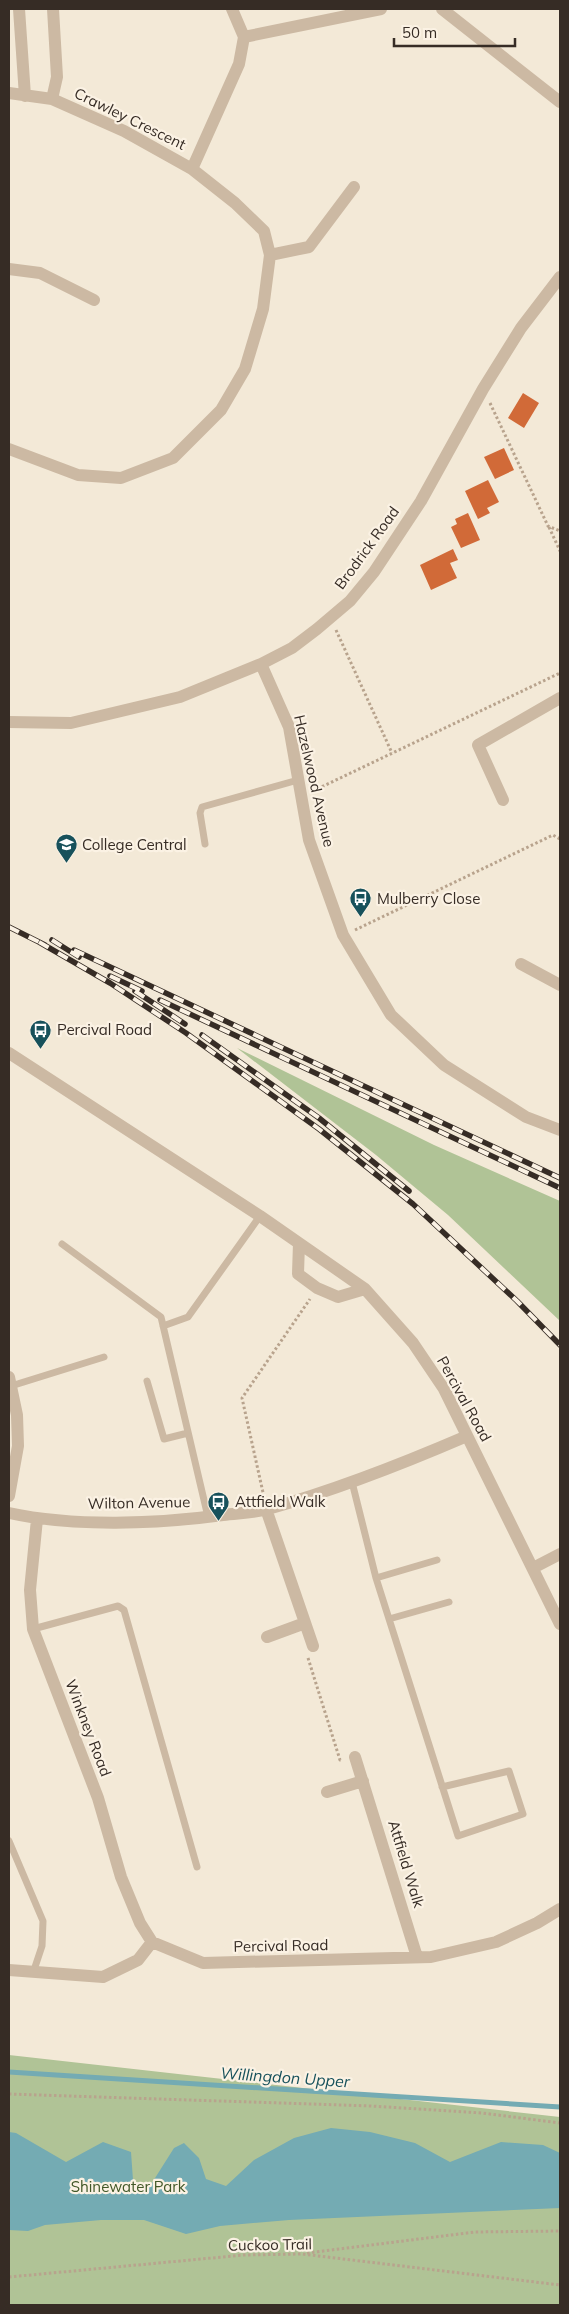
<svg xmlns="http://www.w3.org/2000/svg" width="569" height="2314" viewBox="0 0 569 2314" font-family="Mulish,sans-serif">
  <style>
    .green { fill: #b0c396 }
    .water { fill: #74abb3 }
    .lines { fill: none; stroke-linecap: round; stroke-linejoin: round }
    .stream { stroke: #74abb3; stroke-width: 5 }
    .building { fill: #d16a38 }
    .path { stroke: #b8a38d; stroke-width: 3; stroke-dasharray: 2.5 2.5; stroke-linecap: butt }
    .service { stroke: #ccb9a3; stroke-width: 7 }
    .minor { stroke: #ccb9a3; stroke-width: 12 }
    .tertiary { stroke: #ccb9a3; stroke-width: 12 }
    .rail-casing { stroke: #362c25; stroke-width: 5.5 }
    .rail { stroke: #fbf2e4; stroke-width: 4; stroke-dasharray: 11; stroke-linecap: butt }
    .labels { text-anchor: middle; stroke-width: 4.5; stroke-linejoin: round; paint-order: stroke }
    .street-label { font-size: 15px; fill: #362c25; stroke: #fbf2e4 }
    .poi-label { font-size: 15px; fill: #362c25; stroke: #fbf2e4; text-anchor: start }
    .park-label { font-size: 15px; fill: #415727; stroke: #fbf2e4 }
    .water-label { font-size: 16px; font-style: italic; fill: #17515b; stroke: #fbf2e4 }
  </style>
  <rect width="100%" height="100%" fill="#f3e9d7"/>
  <path class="green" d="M237,1048L434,1145L560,1201V1321L448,1215L376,1155Z
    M9,2055L560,2117V2305H9Z"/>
  <path class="water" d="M331,2128L370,2132L415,2143L450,2162L501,2142L543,2145L560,2153V2208L289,2220L220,2226L186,2234L144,2220H101L45,2225L28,2231L9,2230V2132L16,2133L66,2162L103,2142L131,2152L134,2194L150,2186L174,2148L184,2143L199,2158L206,2179L226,2186L254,2160L294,2138Z"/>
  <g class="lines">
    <path class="stream" d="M9,2072L560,2107"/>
  </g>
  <path class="building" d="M523,393L539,403L524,428L508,418Z
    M504,448L514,470L495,479L484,457Z
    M488,480L499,502L487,508L490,513L478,519L465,491Z
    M468,513L480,540L461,548L451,527L457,524L455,519Z
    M453,549L458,560L450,563L457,578L431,590L420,565Z"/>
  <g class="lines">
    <path class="path" d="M490,403L548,526L560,531
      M549,527L560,551
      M336,630L392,753
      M313,791L560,673
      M355,930L553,835L560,839
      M264,1497L242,1398L310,1299
      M308,1658L340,1760H341
      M9,2094L371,2106L482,2113L560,2123
      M307,2253L475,2232L560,2231
      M9,2277L244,2255L302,2254L560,2285"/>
    <path class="service" d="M205,844L200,813L202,807L298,780
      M62,1244L161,1317L208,1517
      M163,1326L188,1317L260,1216
      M147,1381L164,1439L188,1433
      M11,1386L104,1357
      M352,1482L376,1578L458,1836L523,1814L509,1771L442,1787
      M376,1578L437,1560
      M389,1619L449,1602
      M33,1629L118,1606L124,1610L197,1867
      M9,1841L43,1921L42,1946L34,1970"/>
    <path class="minor" d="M19,9L25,96
      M442,9L560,102
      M244,37L381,9
      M9,93L52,99L124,131L192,169L235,203L264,231L270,255L263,309L245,369L221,410L173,458L121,478L78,475L9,449
      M52,99L57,77L53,9
      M192,169L239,64L244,37L232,9
      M270,255L309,247L354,187
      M9,269L40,273L94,300
      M503,800L478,745L560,698
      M521,964L560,985
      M9,1053L260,1216L365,1289L413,1343L444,1389L560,1624
      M299,1243L298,1274L317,1288L338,1297L365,1289
      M9,1377L17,1415L18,1446L9,1496
      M266,1509L313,1646
      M9,1513C74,1527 157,1524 223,1515C238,1513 254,1513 268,1509C336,1490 402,1464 467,1436
      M37,1519L30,1590L33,1629L98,1798L121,1877L140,1923L152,1942
      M533,1568L560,1554
      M267,1637L305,1623
      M355,1757L417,1957
      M327,1792L363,1781
      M9,1970L103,1977L138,1960L152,1942L203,1963L431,1957L496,1942L537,1923L560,1909"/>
    <path class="tertiary" d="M261,664L289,727L309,840L343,935L391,1015L444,1065L526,1117L560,1130
      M9,722L71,723L180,697L261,664L292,648L317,629L350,601L374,572L421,501L483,389L521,328L560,277"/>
    <defs>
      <path id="rail" d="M9,927L45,945
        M52,940L79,957
        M39,942L110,983L186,1033L319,1129L413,1204L517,1301L560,1345
        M74,950L560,1178
        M110,976L142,991
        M135,991L185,1024
        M160,1000L560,1188
        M202,1035L319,1118L409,1191"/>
    </defs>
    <use href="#rail" class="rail-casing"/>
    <use href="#rail" class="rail"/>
  </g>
  <defs>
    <symbol id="school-pin" viewBox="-11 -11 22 30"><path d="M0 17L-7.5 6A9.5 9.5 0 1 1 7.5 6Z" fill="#17515b" stroke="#fbf2e4"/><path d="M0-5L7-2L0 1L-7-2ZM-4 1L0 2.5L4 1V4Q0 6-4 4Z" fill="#fff"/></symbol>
    <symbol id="bus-pin" viewBox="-11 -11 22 30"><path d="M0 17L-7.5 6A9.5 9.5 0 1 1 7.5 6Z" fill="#17515b" stroke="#fbf2e4"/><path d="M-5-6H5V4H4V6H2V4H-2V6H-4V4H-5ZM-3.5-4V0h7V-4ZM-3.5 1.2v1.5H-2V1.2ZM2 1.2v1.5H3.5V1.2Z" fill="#fff"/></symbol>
  </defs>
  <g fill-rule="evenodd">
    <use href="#school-pin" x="54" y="832" width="25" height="34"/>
    <use href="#bus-pin" x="348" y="886" width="25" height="34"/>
    <use href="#bus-pin" x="28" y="1018" width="25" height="34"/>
    <use href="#bus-pin" x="206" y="1490" width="25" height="34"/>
  </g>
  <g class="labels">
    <g class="street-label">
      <text transform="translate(130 119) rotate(26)" y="5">Crawley Crescent</text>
      <text transform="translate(367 548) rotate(-54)" y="5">Brodrick Road</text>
      <text transform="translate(314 781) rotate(77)" y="5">Hazelwood Avenue</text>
      <text transform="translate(464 1399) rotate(61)" y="5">Percival Road</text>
      <text transform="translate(139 1503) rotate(-1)" y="5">Wilton Avenue</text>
      <text transform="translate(88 1728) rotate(69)" y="5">Winkney Road</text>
      <text transform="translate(406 1864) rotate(73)" y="5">Attfield Walk</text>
      <text transform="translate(281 1946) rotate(-1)" y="5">Percival Road</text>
      <text transform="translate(270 2245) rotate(-1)" y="5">Cuckoo Trail</text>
    </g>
    <g class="poi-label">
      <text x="82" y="850">College Central</text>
      <text x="377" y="904">Mulberry Close</text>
      <text x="57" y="1035">Percival Road</text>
      <text x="235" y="1507">Attfield Walk</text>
    </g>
    <g class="park-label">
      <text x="128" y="2192">Shinewater Park</text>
    </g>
    <g class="water-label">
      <text transform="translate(285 2077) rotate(4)" y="6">Willingdon Upper</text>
    </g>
  </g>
  <rect width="569" height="2314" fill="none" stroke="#362c25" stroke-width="20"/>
  <path d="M394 38v8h121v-8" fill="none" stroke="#362c25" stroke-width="2.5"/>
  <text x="402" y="38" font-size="15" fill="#362c25" stroke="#fbf2e4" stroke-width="4" paint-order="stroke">50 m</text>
</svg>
